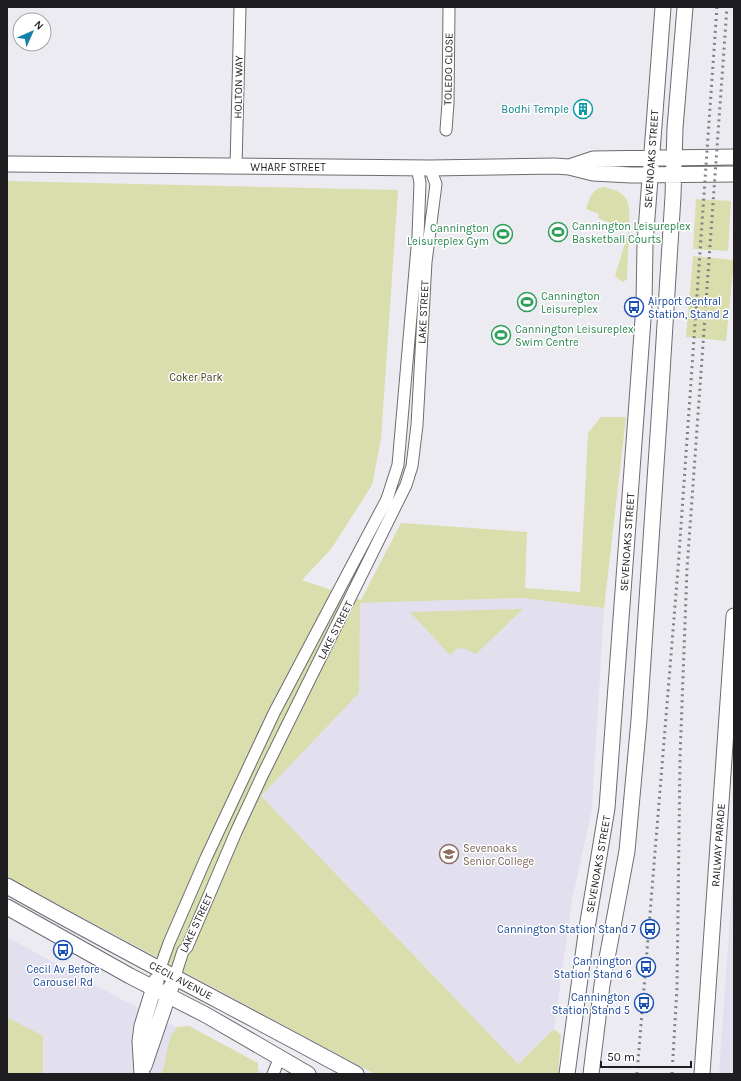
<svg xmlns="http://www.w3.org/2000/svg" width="741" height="1081" viewBox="0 0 741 1081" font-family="Karla,sans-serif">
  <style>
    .built { fill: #e2e0ee }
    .green { fill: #daddac }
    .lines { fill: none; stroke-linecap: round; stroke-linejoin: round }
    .street-casing { stroke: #6d6c71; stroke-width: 13 }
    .secondary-casing { stroke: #6d6c71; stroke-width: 17 }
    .street { stroke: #fff; stroke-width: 11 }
    .secondary { stroke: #fff; stroke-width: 15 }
    .rail { stroke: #818084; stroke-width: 3; stroke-dasharray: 2 4; stroke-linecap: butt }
    .labels { text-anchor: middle; stroke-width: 3; stroke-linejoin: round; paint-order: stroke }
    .street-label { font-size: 11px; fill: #1e1d1f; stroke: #fff }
    .culture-label { font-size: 11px; fill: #0d838f; stroke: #fff; text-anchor: end }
    .leisure-label { font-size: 11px; fill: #27864d; stroke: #fff; text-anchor: start }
    .transit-label { font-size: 11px; fill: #164399; stroke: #fff; text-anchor: end }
    .park-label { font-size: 11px; fill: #3e3f1c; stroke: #fff }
    .education-label { font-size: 11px; fill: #785e54; stroke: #fff; text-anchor: start }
  </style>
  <rect width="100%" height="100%" fill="#ecebf1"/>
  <path class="built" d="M522,598L604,608L592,809L572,900L554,1029L518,1064L261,796L359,693V603Z
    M734,861V1074H719Z
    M7,937L123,1000L267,1074H7Z"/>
  <path class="green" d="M7,181L398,190L381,439L372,485L331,549L302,580L361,600L401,523L527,532L525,588L580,592L588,433L601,417H626L604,608L522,598L360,603L359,693L261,796L518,1064L554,1029L561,1035L558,1074H375L7,877Z
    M604,187C632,193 630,205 629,230L598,218L599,214L586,209C590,198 591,189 604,187Z
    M696,199L731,201L728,251L693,249Z
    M629,230L627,279L623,282L615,276Z
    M693,256L734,260L726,341L686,337Z
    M523,609L476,654L466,649L458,648L450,655L410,612Z
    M7,1017L43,1036V1074H7Z
    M189,1026L258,1063V1074H162L170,1038L177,1027Z"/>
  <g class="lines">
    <defs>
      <path id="street" d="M446,130L448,103L449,7
        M236,166L240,7
        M160,968L169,943L206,858L274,713L387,499L398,465L418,236L420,183L417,167
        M175,976L183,951L187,947L236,832L263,774L406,485L412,466L417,425L426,262L436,184L430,168
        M273,1074L280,1057"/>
      <path id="secondary" d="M7,164L430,168L555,166L569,167L593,173L631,175L734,174
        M569,167L593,159L734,157
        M7,886C122,951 240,1011 356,1074
        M7,907L130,976L206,1015L308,1074
        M144,1066L171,987
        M142,1074L140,1041L142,1026L156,981
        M567,1074L586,934L607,808L637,402L644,305L645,244L663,7
        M591,1074L602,985L627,851L639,720L660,405L673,196L675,128L685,7
        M702,1074L734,616"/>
    </defs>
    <use href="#street" class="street-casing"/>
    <use href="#secondary" class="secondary-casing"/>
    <use href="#street" class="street"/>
    <use href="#secondary" class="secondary"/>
    <path class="rail" d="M637,1074L678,569L717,7
      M672,1074L677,988L680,758L687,569L727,7"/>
  </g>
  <defs>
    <symbol id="building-ring" viewBox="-11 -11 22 22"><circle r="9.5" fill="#fff" stroke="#0f9aa8" stroke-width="1.5"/><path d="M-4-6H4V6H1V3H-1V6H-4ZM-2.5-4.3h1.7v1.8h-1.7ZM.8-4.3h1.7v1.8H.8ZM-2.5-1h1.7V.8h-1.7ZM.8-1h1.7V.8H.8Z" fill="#0f9aa8"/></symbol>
    <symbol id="stadium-ring" viewBox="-11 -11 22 22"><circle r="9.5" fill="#fff" stroke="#2e9e5b" stroke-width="1.5"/><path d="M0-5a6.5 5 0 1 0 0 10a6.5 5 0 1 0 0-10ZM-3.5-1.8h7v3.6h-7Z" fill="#2e9e5b"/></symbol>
    <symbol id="bus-ring" viewBox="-11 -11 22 22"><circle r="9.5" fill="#fff" stroke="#1a4fb4" stroke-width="1.5"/><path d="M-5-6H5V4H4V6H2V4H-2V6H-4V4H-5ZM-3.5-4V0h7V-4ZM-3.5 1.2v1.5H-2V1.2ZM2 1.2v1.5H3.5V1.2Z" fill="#1a4fb4"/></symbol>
    <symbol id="school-ring" viewBox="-11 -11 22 22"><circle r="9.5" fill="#fff" stroke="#8d6e63" stroke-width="1.5"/><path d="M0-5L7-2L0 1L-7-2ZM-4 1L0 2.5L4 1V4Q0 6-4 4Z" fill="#8d6e63"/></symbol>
  </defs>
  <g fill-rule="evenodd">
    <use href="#building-ring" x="572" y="98" width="22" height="22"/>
    <use href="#stadium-ring" x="547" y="221" width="22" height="22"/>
    <use href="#stadium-ring" x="492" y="223" width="22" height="22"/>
    <use href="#stadium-ring" x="516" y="291" width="22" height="22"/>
    <use href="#bus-ring" x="623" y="296" width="22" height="22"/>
    <use href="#stadium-ring" x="490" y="324" width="22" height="22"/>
    <use href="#school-ring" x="438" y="843" width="22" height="22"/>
    <use href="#bus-ring" x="639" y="918" width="22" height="22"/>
    <use href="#bus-ring" x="52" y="939" width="22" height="22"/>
    <use href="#bus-ring" x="635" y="956" width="22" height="22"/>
    <use href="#bus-ring" x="633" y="992" width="22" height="22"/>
  </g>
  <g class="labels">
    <g class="street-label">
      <text transform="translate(448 69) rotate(-89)" y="4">TOLEDO CLOSE</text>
      <text transform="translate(238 87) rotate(-89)" y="4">HOLTON WAY</text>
      <text transform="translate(651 159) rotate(-86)" y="4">SEVENOAKS STREET</text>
      <text x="288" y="171">WHARF STREET</text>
      <text transform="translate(423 312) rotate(-87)" y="4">LAKE STREET</text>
      <text transform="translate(627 542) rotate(-86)" y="4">SEVENOAKS STREET</text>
      <text transform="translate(335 630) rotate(-63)" y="4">LAKE STREET</text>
      <text transform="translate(718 845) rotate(-86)" y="4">RAILWAY PARADE</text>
      <text transform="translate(598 864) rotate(-80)" y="4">SEVENOAKS STREET</text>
      <text transform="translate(196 923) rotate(-65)" y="4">LAKE STREET</text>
      <text transform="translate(181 980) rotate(28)" y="4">CECIL AVENUE</text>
    </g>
    <g class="culture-label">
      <text x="569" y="113">Bodhi Temple</text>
    </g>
    <g class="leisure-label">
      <text x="572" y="230">Cannington Leisureplex<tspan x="572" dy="13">Basketball Courts</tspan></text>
      <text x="489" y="232" text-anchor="end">Cannington<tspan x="489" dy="13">Leisureplex Gym</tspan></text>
      <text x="541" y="300">Cannington<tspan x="541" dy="13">Leisureplex</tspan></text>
      <text x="515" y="333">Cannington Leisureplex<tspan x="515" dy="13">Swim Centre</tspan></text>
    </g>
    <g class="transit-label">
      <text x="648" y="305" text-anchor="start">Airport Central<tspan x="648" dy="13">Station, Stand 2</tspan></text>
      <text x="636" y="933">Cannington Station Stand 7</text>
      <text x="632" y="965">Cannington<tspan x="632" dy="13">Station Stand 6</tspan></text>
      <text x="63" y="973" text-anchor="middle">Cecil Av Before<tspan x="63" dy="13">Carousel Rd</tspan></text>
      <text x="630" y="1001">Cannington<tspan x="630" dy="13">Station Stand 5</tspan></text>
    </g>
    <g class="park-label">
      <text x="196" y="381">Coker Park</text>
    </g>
    <g class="education-label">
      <text x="463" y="852">Sevenoaks<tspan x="463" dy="13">Senior College</tspan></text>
    </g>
  </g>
  <rect width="741" height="1081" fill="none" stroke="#1e1d1f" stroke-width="16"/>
  <g transform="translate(32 32) rotate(45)"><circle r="19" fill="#ffffff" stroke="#a5a5a5"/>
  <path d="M0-3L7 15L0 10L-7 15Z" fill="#167fa9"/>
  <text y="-6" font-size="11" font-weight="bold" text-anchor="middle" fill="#1e1d1f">N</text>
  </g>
  <path d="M601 1061v6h90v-6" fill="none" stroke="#1e1d1f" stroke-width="2"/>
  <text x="607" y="1061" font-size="12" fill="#1e1d1f" stroke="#ffffff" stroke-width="3" paint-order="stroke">50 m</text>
</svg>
